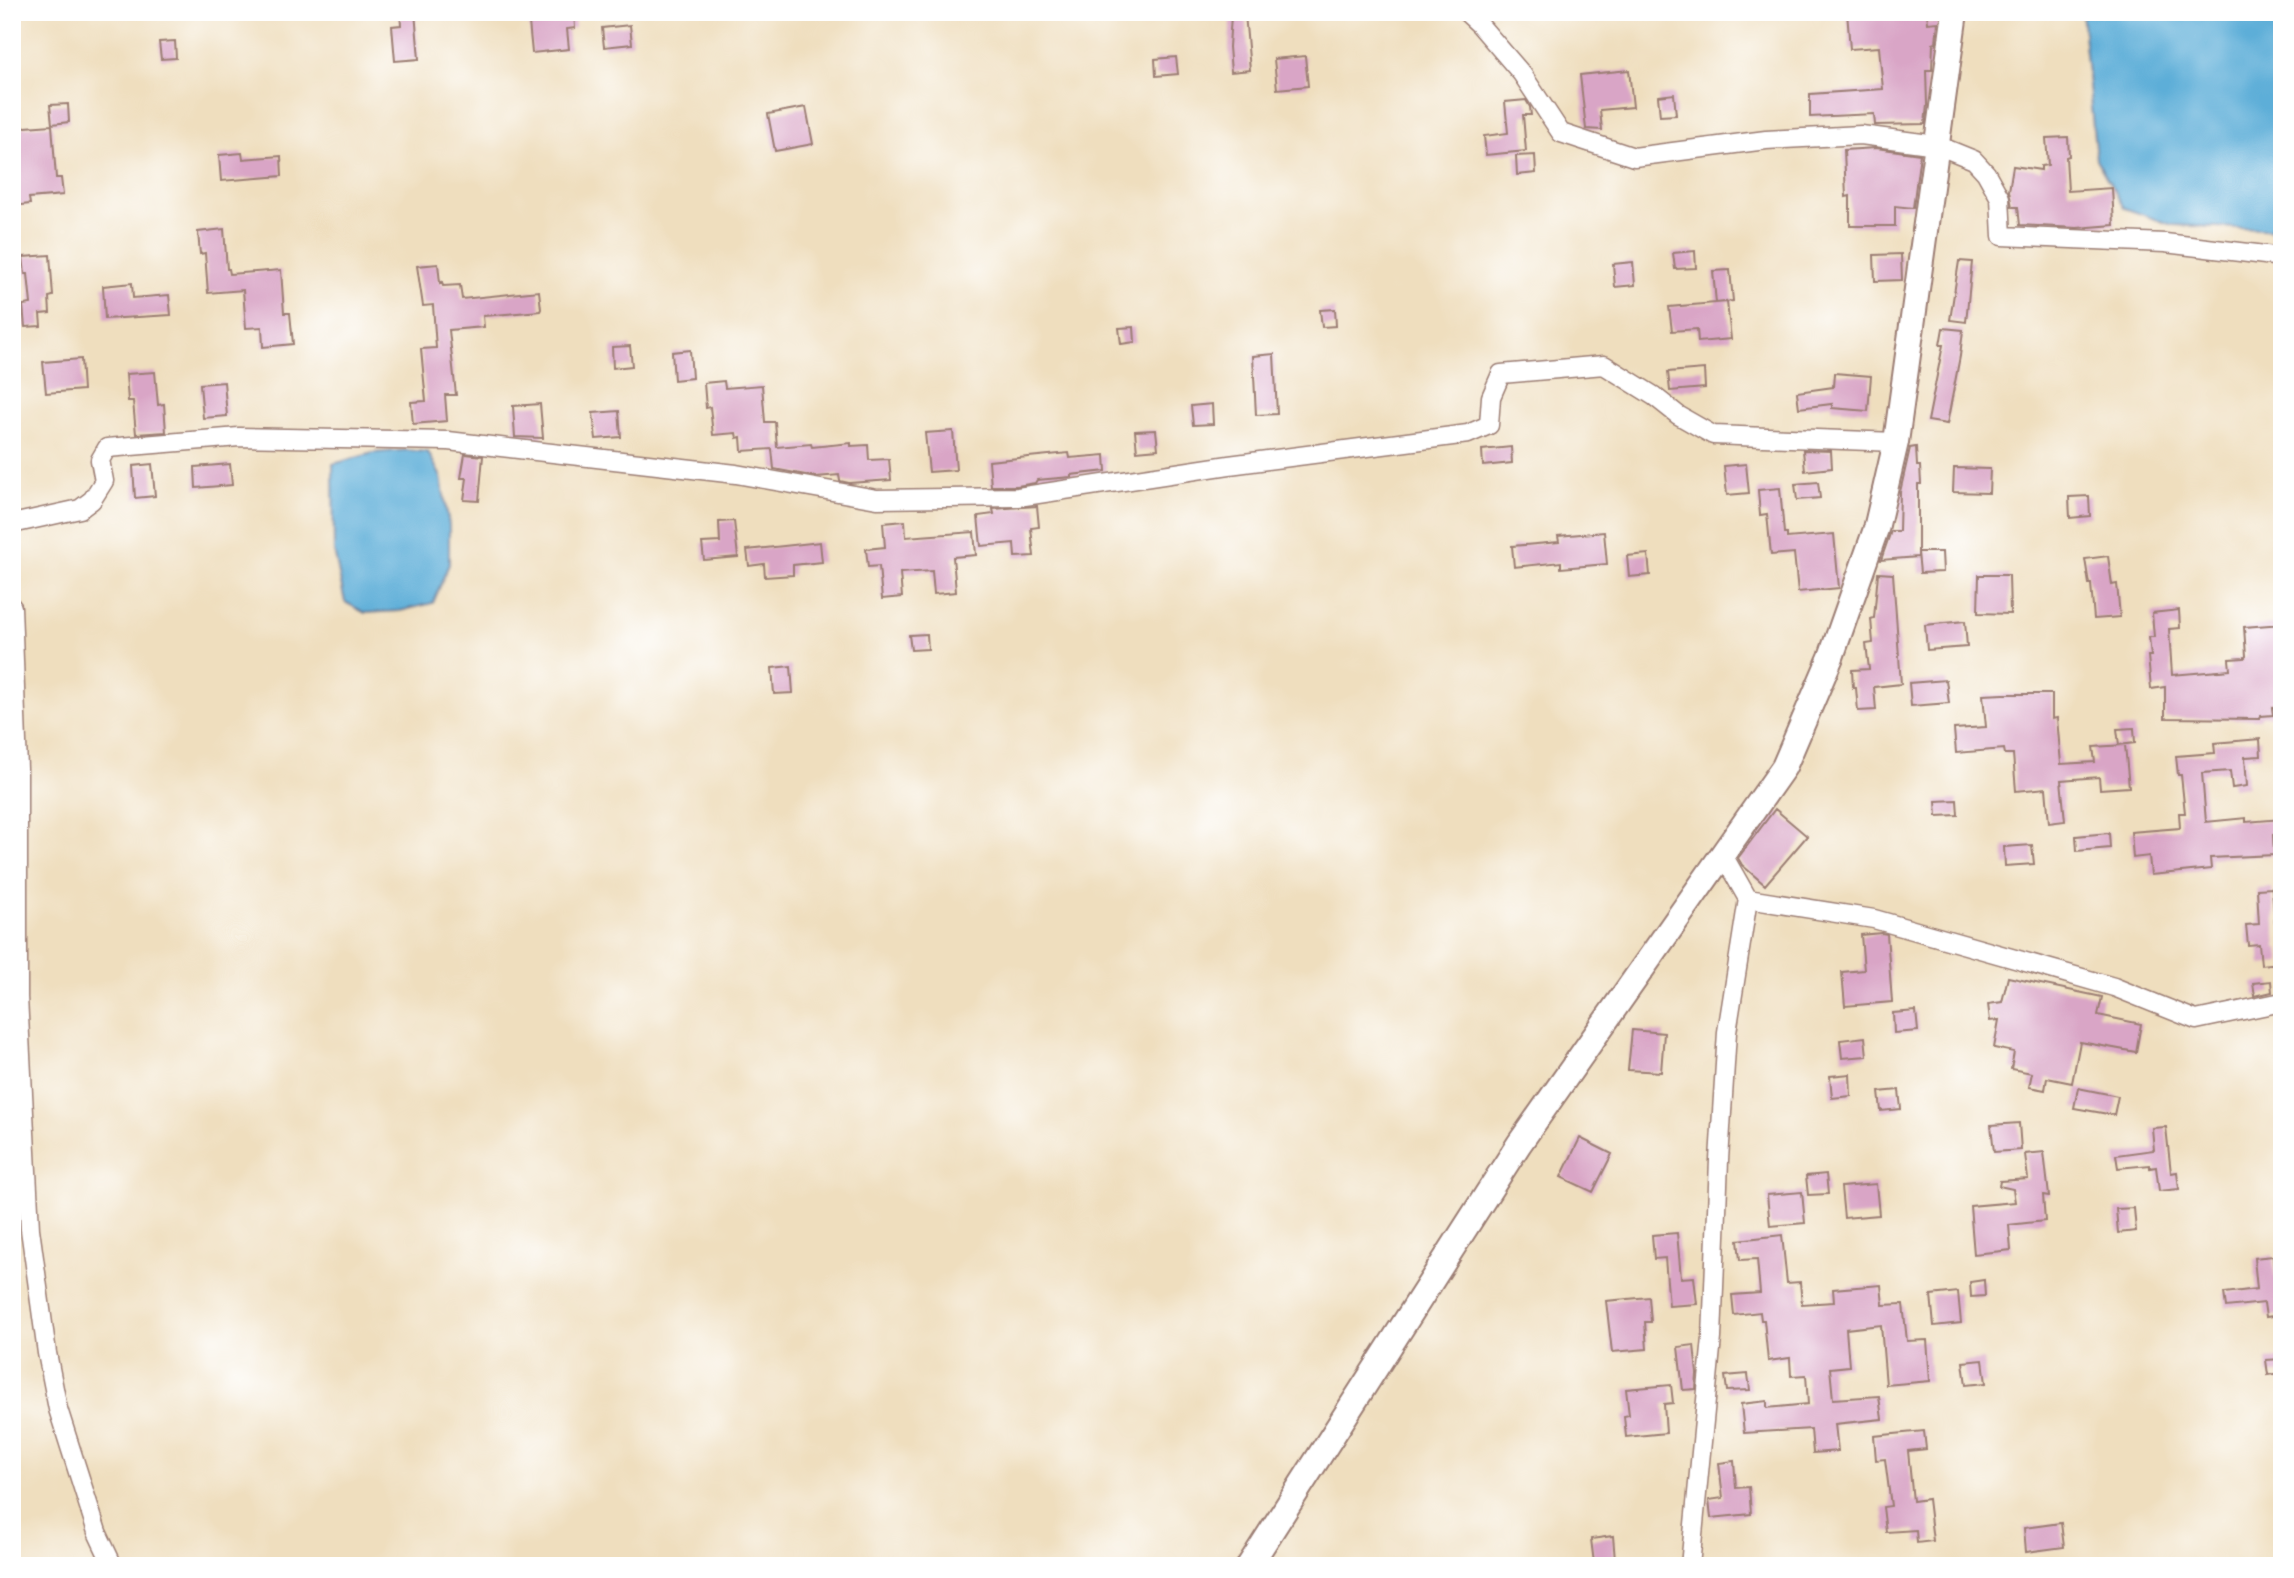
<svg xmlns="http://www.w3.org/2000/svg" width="2294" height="1578" viewBox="0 0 2294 1578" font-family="Vollkorn,serif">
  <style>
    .water { fill: #5daed8; stroke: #546682; stroke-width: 2 }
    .building { fill: #d9a5c6 }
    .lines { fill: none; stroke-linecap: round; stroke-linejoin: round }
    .street-casing { stroke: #9c7e74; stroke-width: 21 }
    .secondary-casing { stroke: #9c7e74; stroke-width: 28 }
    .street { stroke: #fff; stroke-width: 18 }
    .secondary { stroke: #fff; stroke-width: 24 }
  </style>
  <rect width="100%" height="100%" fill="#fff"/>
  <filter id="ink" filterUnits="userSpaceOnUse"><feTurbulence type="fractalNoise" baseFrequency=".0143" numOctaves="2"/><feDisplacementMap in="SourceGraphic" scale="14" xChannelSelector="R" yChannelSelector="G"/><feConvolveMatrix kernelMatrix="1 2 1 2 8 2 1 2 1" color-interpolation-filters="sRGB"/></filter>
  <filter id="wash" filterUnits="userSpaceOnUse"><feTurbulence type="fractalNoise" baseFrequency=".00686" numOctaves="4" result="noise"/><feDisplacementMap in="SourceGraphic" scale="28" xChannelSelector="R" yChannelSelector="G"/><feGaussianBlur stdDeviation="1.57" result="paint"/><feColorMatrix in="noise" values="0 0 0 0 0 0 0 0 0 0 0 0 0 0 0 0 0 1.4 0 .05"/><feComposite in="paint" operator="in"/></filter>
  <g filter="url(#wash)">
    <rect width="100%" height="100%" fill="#efdebe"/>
    <path class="water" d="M2082,12H2282V230L2172,225L2124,208L2096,159Z
      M406,450L428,452L441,477L449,525V564L433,603L400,611L365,613L345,602L334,551L333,464L373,453Z"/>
    <g id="blocks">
      <path class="building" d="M400,12H415L419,59L395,61L392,26L401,25Z
        M528,12H574L575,28L567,29L569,49L532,53Z
        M1847,12H1927L1928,23L1938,22L1936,43L1933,44L1932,70H1926L1927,105L1925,124L1875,125L1874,114L1810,117V94L1883,89L1879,47L1850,49Z
        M1245,14L1250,70L1231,72L1229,47L1231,15Z
        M630,25L632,44L604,47L602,28Z
        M175,41L176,58L161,59L159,42Z
        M1305,56L1308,86L1277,89L1274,59Z
        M1176,57L1178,74L1156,76L1155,59Z
        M1629,70L1633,107L1600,110L1602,130L1586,129L1580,75Z
        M1674,94L1676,115L1660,116L1658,96Z
        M1526,100L1530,107L1531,115H1523L1526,151L1486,155L1484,136L1508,133L1505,102Z
        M68,104L69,122L52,124L50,105Z
        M806,107L813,144L775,151L768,114Z
        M52,125L56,178H61L63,195L29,198L30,204L12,206V128Z
        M2068,137L2069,156L2066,157L2068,191L2112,188L2114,225L2077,228L2020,225L2018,207H2012L2009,191L2013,166L2041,170V166L2048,165L2046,138Z
        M1876,148L1920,154L1913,208L1895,206V226H1850V196L1846,197L1844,150Z
        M242,153L243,159L281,156L282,176L221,181L219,155Z
        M1535,155L1536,173L1517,175L1516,156Z
        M224,229L227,269H229L230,274L281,270L284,313H290L293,344L263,347L262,327L246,328L243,290L208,293L205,253L200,254L198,232Z
        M1695,251L1696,268L1675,269L1673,253Z
        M1901,254L1902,280L1875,281L1874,255Z
        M50,255L53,296L49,297L50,313L40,314L41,326L25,327L23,305L31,304L28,274H25L23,257Z
        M1959,261L1972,262L1966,322L1950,320Z
        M1633,262L1635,285L1615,287L1613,264Z
        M438,264L440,283L442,282L443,286L460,285L462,299L539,291L541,309L540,311L483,316L484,327L449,330L456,395H445L447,421L413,424L411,402L426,401L421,349L436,348L433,305L423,306L417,266Z
        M1730,270L1733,301L1716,303L1713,271Z
        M132,283L133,298L169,295L171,315L105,319L103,286Z
        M1727,302L1731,339L1698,342L1697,329L1672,331L1669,307Z
        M1335,309L1336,326L1322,327L1320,310Z
        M1134,327L1135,342L1121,344L1119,328Z
        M1943,328L1963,330L1960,356L1947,424L1928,421L1943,345H1940Z
        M630,346L632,366L613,368L612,347Z
        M690,350L692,378L674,380L672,352Z
        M1274,354L1277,414L1256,415L1253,356Z
        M81,359L83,390L46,393L43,362Z
        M1704,369L1705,388L1670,391L1668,372Z
        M155,372L158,405L164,404L166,432L136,434L133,401H128L126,374Z
        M1834,373L1871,376L1868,411L1832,408V404L1799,408L1797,392L1833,387Z
        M724,381L725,388L762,385L765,422H775L777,447L811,444L812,447L851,443V446L868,445L869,460L889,459L891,480L849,483L840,481L839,475L816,477L774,469L772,449L742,451L741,437L737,438L736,433L713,435L710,407L706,408L704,383Z
        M224,382L227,416L203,418L200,384Z
        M540,404L543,438L515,437L513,406Z
        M1212,404L1213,424L1193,425L1191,406Z
        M619,411L621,437L596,439L593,413Z
        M1156,430L1158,449L1137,451L1135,431Z
        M953,431L956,470L929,472L925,433Z
        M1511,447L1512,463L1483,466L1482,450Z
        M1916,447L1917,466H1920L1921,484H1918V557L1881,560L1891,531H1899L1900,492L1910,448Z
        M1803,450L1831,451L1832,468L1805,471Z
        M1069,453L1070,458L1105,455L1106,471L1071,475V477L1037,480L1035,483L1017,486H991L989,461Z
        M465,454L483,456L479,501L464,500L467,478H461Z
        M152,464L155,496L135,498L133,466Z
        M230,464L232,485L196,488L195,467Z
        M1746,464L1749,493L1727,495L1724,466Z
        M1954,468L1990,469L1989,493L1953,492Z
        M1818,482L1820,498L1797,500L1795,484Z
        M1780,488L1784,533H1787V538L1834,534L1839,588L1798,592L1794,553L1771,555L1767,514L1760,515L1758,490Z
        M2089,496L2090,516L2070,518L2069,497Z
        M1037,506L1039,527L1031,528L1034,556L1015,557L1014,543L981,546L978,516L994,514L993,509Z
        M734,521L738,557L704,560L702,543L720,542L719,522Z
        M905,521L906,537L974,532L976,555L953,557L956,592L934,594L932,571L900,573L902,597L882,599L879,566L868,567L866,549L885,547L883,523Z
        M1604,532L1607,564L1561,568V562L1514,567L1512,546L1559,542L1558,536Z
        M820,542L822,562L793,565V575L765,577L764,564L749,566L747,550Z
        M1918,552H1942L1943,572L1920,573Z
        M1648,554L1650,575L1629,577L1627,556Z
        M2108,556L2112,585L2117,584L2120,617L2094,619L2091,584H2089L2085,559Z
        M1878,573L1893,574L1901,684L1874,687L1876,710L1858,711L1856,688H1853L1852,670L1869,669L1866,644L1873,643L1871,619L1874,618Z
        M1979,575H2009L2010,614L1978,613Z
        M2179,610L2180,628L2169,629L2172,675L2230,670L2229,659L2244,658L2246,656L2244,627L2282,624V707L2272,708L2273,715L2261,716L2260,719L2165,718V687L2151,689L2148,656H2151L2149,637H2154L2152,613Z
        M1965,621L1967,647L1927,650L1925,625Z
        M927,634L928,649L911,650L909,635Z
        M791,666L793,693L774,694L772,668Z
        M1946,680L1949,703L1911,706L1909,683Z
        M2004,694H2052V719L2057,718L2061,764L2095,762L2093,747L2125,745L2129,787L2100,789L2099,777L2061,780L2065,821L2049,823L2046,788L2016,791L2013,754H2005L2004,749L1956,753L1954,729L1986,727L1983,695Z
        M2134,728L2135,743L2119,745L2117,729Z
        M2260,739L2261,756L2245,757L2247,786L2232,788L2230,771L2202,773L2206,822L2246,818V822L2282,819V834L2273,835L2274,855L2210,858L2211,869L2151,875L2149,856L2133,858L2131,832L2180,828L2179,813H2185L2181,775H2178L2176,756L2215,753L2214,743Z
        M1957,800L1958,815L1937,816L1936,801Z
        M1775,809L1807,836L1765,885L1742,865L1738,858Z
        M2109,833L2110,848L2077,851L2076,836Z
        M2032,845L2034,864L2005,866L2004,847Z
        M2272,888L2277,948H2279L2281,963L2261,965L2259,944L2248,945L2246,925L2259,924L2257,889Z
        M1881,933L1887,934L1892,1002L1845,1006L1842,972L1864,970L1861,935Z
        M2008,977L2102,997L2098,1015L2141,1024L2136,1052L2080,1042L2072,1083L2047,1078L2045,1090L2029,1087L2032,1073L2011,1069L2014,1052L1994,1048L1999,1020L1990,1021L1988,1004L2002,1002Z
        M2271,981L2272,992L2255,996L2253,983Z
        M1916,1011L1918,1031L1894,1033L1893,1013Z
        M1632,1030L1664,1033L1661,1072L1628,1070Z
        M1865,1037L1867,1056L1842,1058L1840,1040Z
        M1850,1074L1851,1096L1832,1098L1830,1076Z
        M2078,1088L2118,1096L2114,1115L2074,1108Z
        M1899,1090L1901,1109L1881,1111L1879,1092Z
        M2019,1123L2021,1150L1994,1152L1991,1125Z
        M2166,1127L2171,1173L2177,1172L2179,1189L2159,1191L2156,1167L2150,1168V1165L2118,1168L2116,1155L2154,1150L2152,1128Z
        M1580,1138L1612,1154L1593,1192L1561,1177Z
        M2044,1152L2049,1196L2043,1195L2045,1221L2009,1225L2011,1250L1974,1254L1970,1206L2015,1202L2013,1189L1999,1186L2000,1181L2028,1179L2025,1154Z
        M1826,1174L1828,1194L1808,1195L1806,1176Z
        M1876,1184L1879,1215L1844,1218L1841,1187Z
        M1802,1192L1805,1223L1770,1226L1767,1195Z
        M2134,1208L2136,1231L2118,1233L2116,1209Z
        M1677,1233L1681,1278L1694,1277L1697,1304L1669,1306L1665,1258L1654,1259L1652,1235Z
        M1782,1235L1787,1283L1800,1282L1802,1304L1834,1302L1833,1289L1881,1285L1883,1305L1903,1304L1907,1341L1927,1340L1930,1381L1886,1385L1881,1325L1846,1329L1849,1366L1830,1368L1833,1399L1879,1396L1882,1419L1835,1424L1838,1451L1813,1453L1811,1429L1744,1433L1741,1404L1767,1401V1408L1808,1404L1806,1375L1791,1376L1790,1358L1768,1361L1764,1320H1761L1760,1312L1734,1315L1732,1295L1760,1293L1757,1259L1740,1260L1738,1240Z
        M2273,1256L2275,1277L2282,1276V1293H2278L2280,1315L2266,1317L2264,1303L2226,1307L2224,1293L2257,1289L2254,1258Z
        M1984,1280L1985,1296L1971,1297L1970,1282Z
        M1958,1292L1961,1323L1934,1326L1931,1295Z
        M1649,1297L1651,1322H1645L1647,1349L1612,1352L1606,1301Z
        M1694,1345L1697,1374L1696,1389L1683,1390L1678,1347Z
        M2282,1359V1373L2268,1375L2266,1360Z
        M1983,1360L1986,1383L1966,1385L1963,1362Z
        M1748,1374L1750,1390L1727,1391L1725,1376Z
        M1671,1385L1673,1403L1664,1404L1666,1433L1626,1437L1624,1416L1629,1415L1626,1389Z
        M1924,1431L1926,1449L1908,1451L1913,1501L1928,1499L1933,1541L1917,1543L1916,1530L1886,1532L1883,1507L1891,1506L1885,1459L1876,1460L1874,1436Z
        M1734,1461L1736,1488L1749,1487L1751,1514L1711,1518L1709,1500L1723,1498L1719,1463Z
        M2061,1523L2064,1547L2026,1552L2024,1528Z
        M1613,1536L1615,1560L1594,1563L1591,1539Z"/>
    </g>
  </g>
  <g filter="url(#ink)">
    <use href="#blocks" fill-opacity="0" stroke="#9c7e74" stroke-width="2"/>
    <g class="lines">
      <defs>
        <path id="street" d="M1466,12L1479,24L1522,74L1561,133L1634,157L1766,140L1861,135L1937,145L1974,160L1986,173L2000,198L2002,236L2165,243L2282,257
          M12,524L80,509L92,500L104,481L100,460L107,448L239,437L448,441L736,474L877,499L1018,497L1229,465L1468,434L1489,425L1491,397L1501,374L1604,365L1654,396L1678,415L1713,435L1896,442
          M12,607L18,769V997L30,1229L47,1353L58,1409L97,1532L113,1566
          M1748,899L1874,919L2114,987L2196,1020L2282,1002
          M1690,1566L1712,1338L1719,1160L1727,1032L1748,899L1723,855"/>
        <path id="secondary" d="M1249,1566L1519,1144L1784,767L1831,657L1876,529L1896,442L1955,12"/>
      </defs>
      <use href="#street" class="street-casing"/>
      <use href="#secondary" class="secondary-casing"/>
      <use href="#street" class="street"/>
      <use href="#secondary" class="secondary"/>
    </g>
  </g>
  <rect width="2294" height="1578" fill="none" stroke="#fff" stroke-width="42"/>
</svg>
